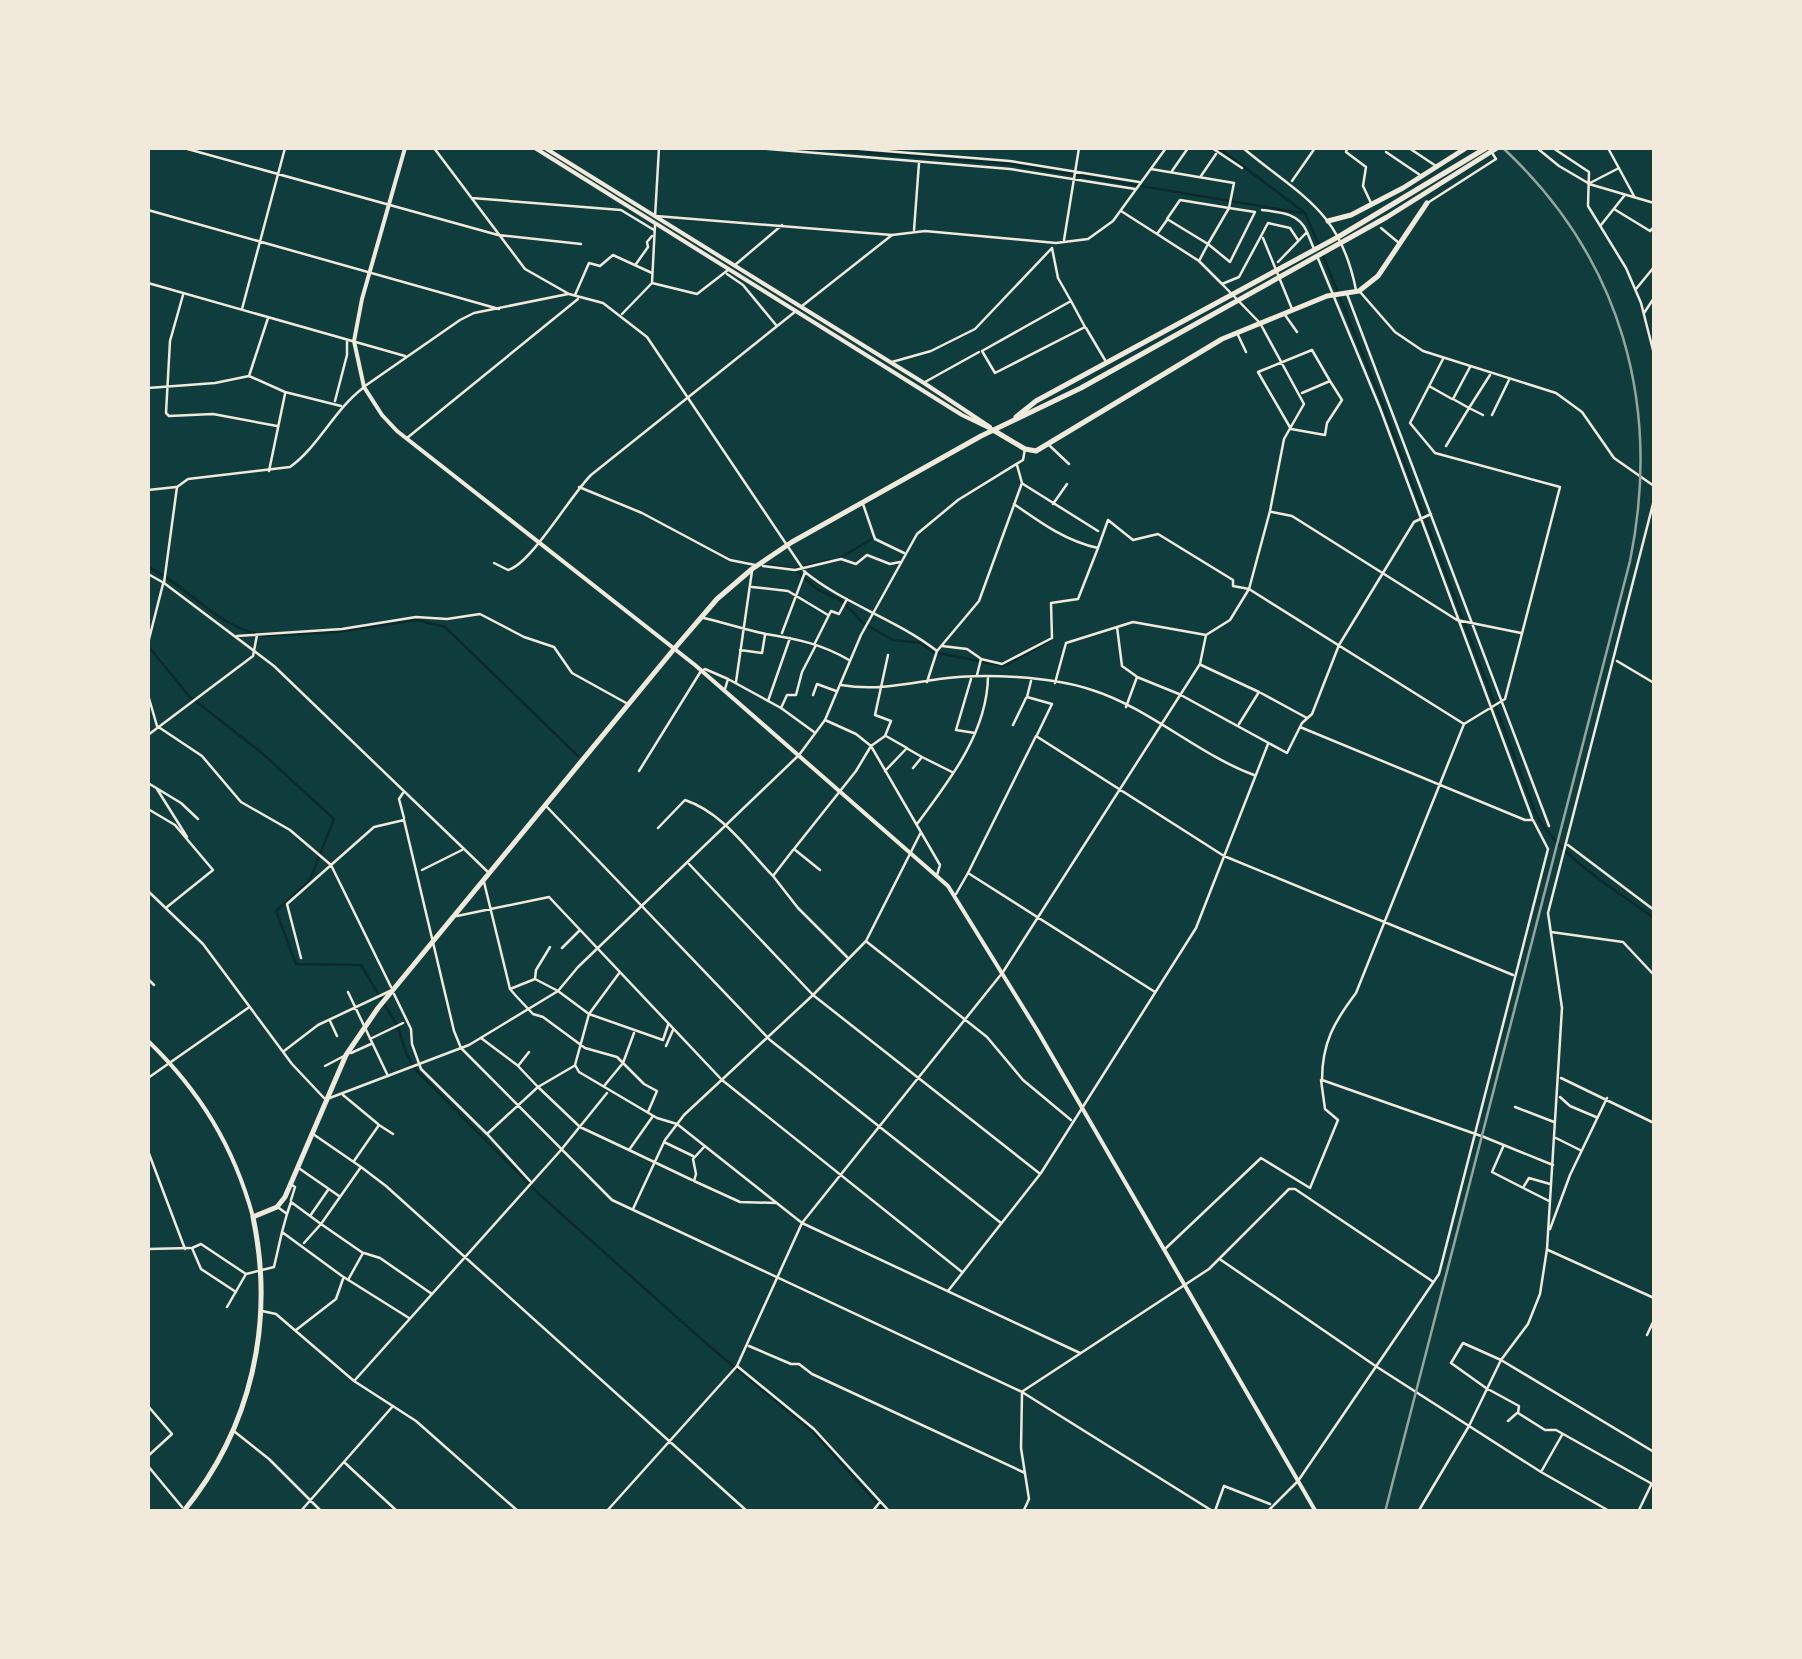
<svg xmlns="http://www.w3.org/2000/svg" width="1802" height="1659" viewBox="0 0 1802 1659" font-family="Roboto,sans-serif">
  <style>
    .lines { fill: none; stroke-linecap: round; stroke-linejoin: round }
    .stream { stroke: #0a2a2b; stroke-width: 2.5 }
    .minor { stroke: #f1e9da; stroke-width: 2.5 }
    .tertiary { stroke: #f1e9da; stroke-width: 2.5 }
    .secondary { stroke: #f1e9da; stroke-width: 4 }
    .primary { stroke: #f1e9da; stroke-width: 4 }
    .trunk { stroke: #f1e9da; stroke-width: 5 }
    .rail { stroke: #97a49c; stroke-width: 2.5 }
  </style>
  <rect width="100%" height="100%" fill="#0f3d3e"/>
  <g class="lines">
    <path class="stream" d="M808,148L1010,164L1302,213
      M1219,148L1305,213L1319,245
      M1322,253L1378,392L1537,817C1565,861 1613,888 1654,918
      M838,559L872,539
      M768,565L794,569L830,560
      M148,567C185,584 215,624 255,633
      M794,569L817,589L842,601L863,623L893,640L921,643L933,652L1004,666L1050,641
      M263,636L338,632L417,620L445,627L578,756
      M148,646L189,696L262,753L334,819L309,882L276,911L296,964L361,965L398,1027L406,1053L415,1069L539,1194L708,1345L813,1432L885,1512"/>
    <path class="minor" d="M184,148L498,235L581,244
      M434,148L525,269L569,294L603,303L647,337L805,572C844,604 896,619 937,651
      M756,148L1010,169L1135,189
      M848,148L1010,161L1139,182
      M1212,148L1242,168
      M1243,148C1300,196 1340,209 1356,290
      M1347,148L1346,152L1366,167L1363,186L1371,203
      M1409,148L1436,166
      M1537,148L1559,166L1588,183
      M1553,148L1589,172L1588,206L1626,268L1641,303L1654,354
      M1608,148L1634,196
      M1386,152L1420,175
      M1151,169L1234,183L1229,208L1180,200L1167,219L1208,244L1229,208L1255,212L1230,262L1208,244L1199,261
      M1172,171L1188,148
      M1201,176L1216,154
      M1292,181L1315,148
      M1590,183L1619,168
      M472,198L621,210L654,230
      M1614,209L1650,231L1654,227
      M148,210L499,309
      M1262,210C1280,212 1299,213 1307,232L1278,262
      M1121,211L1157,234L1167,220
      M656,216L892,235
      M655,217L659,148
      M1601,225L1624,196
      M1381,228L1399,243
      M914,230L919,163
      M1307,232L1314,249
      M1157,234L1199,261L1222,284
      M1263,238L1292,309
      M1064,240L1079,148
      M1052,248L1058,278L1071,301L982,351L995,373L1085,327L1071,301
      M1317,256L1380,408L1532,818
      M636,264L648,247L647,242L652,236
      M735,265L782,225
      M727,274L743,285L776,325
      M148,283L405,356
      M652,283L697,294L728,270
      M1636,289L1654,267
      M1347,294L1549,826
      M183,295L170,341L166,413L169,416L213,414L277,426
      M575,295L589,263L600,266L613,255L652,273
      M242,309L285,148
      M1644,313L1654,298
      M622,314L652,283L655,225
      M1285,315L1297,332
      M1086,328L1105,360
      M1238,335L1246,352
      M1443,359L1410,423L1435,453L1560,487L1505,699L1464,724L1356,993C1334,1022 1322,1043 1322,1080L1484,1137L1553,1165
      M892,362L931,351L975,329L1052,248
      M249,376L268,318
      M925,382L979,352
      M365,386L460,320L474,313L568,294
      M1429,386L1452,399
      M148,388L215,383L249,376L285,392L341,406
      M1302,393L1330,381L1342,400L1327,423L1325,435L1291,429L1258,372L1312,350L1330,381
      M335,401L347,355V341
      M1483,415L1469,408L1490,375
      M1492,415L1509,380
      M407,438L578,299
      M1050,446L1069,464
      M1446,446L1469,408L1453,399L1470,367
      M269,471L285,394
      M1023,484L1098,531
      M579,487L642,513L730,560L755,565
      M148,490L176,487
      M863,504L875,539L904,553
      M1053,504L1067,484
      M1272,512L1292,516L1457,620L1521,633
      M1098,548L1108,520L1133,540L1158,534L1233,580V586L1249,589L1464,724
      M763,566L795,570L841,559L856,564L867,555L890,564L900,562
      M752,587L788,591L828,615
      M704,618C725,623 746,630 766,634C797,639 822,644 849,660
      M1117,627L1122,666L1136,676
      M782,633L805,572
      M237,636L342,629L416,617L447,619L480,614L524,637L554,647L572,673L628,704
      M148,643L163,584
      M815,643L831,611L839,614L847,599
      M942,646L967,649L980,658
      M740,650L762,653L765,635
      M1617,661L1654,683
      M1201,665L1259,692L1239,724
      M977,675L981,659L1002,664L1052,638L1051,603L1078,599L1098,548C1066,541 1041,523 1014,504
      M971,679L956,730L975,733
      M1031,681L1027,697L1052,704L1037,735
      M736,682L752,571
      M927,682L937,651L979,601L1022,483L1017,465
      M1055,683L1066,643L1133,622L1206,635L1230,620L1249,589L1270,511L1284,439L1304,404L1260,323L1222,284L1239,277L1268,223L1290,228L1298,240
      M841,685C875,691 906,684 939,679C982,673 1051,676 1092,690C1149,708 1199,755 1254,775
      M725,689L728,679L781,708L814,732
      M1261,693L1307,718
      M148,695L157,726L202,756L241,802L290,830L331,865L391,987
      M813,695L817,684L836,691
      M768,701L790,638
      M1126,707L1137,677L1179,694L1287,753L1302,723L1312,714L1339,645L1414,522L1431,514
      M781,708L787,695H796L802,672L816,645
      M825,720L856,734L871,746L940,865L937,875
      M1013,725L1026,698
      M148,735L253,656L257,635
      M908,749L922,757L913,768
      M922,757L952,772
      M639,771L701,671L705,669L728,679
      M885,771L907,748L886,736
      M148,783L181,803L198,819
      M157,789L187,837
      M403,793L399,799L404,818
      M547,807L770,1040L1001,1223
      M148,809L175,825L213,870L167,907
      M917,824C949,781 987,733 988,677
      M658,828L685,800C723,813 746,848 773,876
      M1568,845L1654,910
      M793,850L773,876L798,908L847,957
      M689,864L813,995L1039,1173
      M422,870L462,850
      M820,870L794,849L856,771L871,746L885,736L891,721L875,715L888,655
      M968,873L1036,736L1224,856L1513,975
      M484,882L510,989L516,996L533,1014L543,1017L585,1048L617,1057L644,1084L657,1091L648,1112
      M148,891L203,944L292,1064L324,1098
      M956,894L968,873L1155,992
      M457,916L549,897L722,1080L962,1272
      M1551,932L1623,942L1654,975
      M867,942L987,1037L1023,1080L1071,1120
      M562,948L579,931
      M301,958L287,904L374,827L404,820L454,1031L461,1048L612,1200L1022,1392L1214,1512
      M620,972L589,1014L575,1065L579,1072L657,1118L677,1124L802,1223L1080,1353
      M148,979L154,985
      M535,979L558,991L589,1014L663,1040L668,1025
      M510,989L535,979L536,970L550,947
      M348,992L388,1076
      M394,994L411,1029L412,1044L421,1069L487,1134L538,1087L580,1127L629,1150
      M330,1021L337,1036
      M481,1038L517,1065
      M370,1039L403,1023
      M666,1046L673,1030
      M284,1051L318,1025L390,991
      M529,1052L518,1066L538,1087L574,1066
      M351,1053L371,1044
      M325,1066L344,1056
      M148,1078L248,1008
      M1561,1078L1654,1123
      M604,1086L623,1063L634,1033
      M343,1095L378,1124
      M1560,1097L1570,1106L1596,1117
      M1515,1107L1554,1122
      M653,1116L629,1150L692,1180
      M488,1135L530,1181
      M1556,1138L1580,1150
      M664,1142L693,1156
      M704,1147L693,1159L696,1174L694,1181L740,1202L777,1203
      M1503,1147L1492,1172L1549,1201
      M148,1151L185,1249
      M354,1161L379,1125L393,1134
      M361,1167L386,1186L748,1512
      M300,1169L339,1196
      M1524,1186L1529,1178L1550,1184
      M291,1200L295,1187L292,1185
      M279,1208L287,1214L282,1232L342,1276L409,1318
      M633,1209L665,1140L684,1115L813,995L866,941L921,832
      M287,1214L291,1202L321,1224L361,1167L313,1134
      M310,1216L328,1190
      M1550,1229L1570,1175L1607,1098
      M304,1243L321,1224L363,1253L348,1280
      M148,1249L190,1248
      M1165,1249L1261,1158L1310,1188L1338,1120L1325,1109L1321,1080
      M1548,1250L1654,1298
      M364,1253L380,1258L432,1294
      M1221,1260L1377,1367L1541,1472
      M948,1291L1041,1173L1196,928L1268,744
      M236,1292L201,1269L192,1248L201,1244L246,1274
      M227,1307L246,1274L274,1267L282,1232
      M296,1330L336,1299L343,1279
      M1647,1335L1654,1320
      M749,1346L791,1364H799L812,1374L1025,1473
      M737,1366L814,1429L890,1512
      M355,1380L561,1150L607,1093
      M1023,1391L1209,1269L1289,1189H1295L1432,1281
      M1022,1394L1021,1448L1029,1499L1023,1512
      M148,1406L172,1434L148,1456
      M1508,1421L1517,1413
      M235,1432L269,1459L322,1512
      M1562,1435L1541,1472L1611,1512
      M1654,1452L1501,1360L1463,1343L1451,1363L1486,1388L1519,1406L1518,1413L1545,1430H1556L1654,1485
      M344,1462L398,1512
      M148,1466L182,1507
      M1215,1511L1224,1486L1270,1504
      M300,1512L393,1406
      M606,1512L737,1366L802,1223L1003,972L1200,664L1206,635
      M872,1512L880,1502
      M1267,1512L1298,1481L1439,1274L1548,849L1533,820H1525L1300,727
      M1418,1512L1469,1426L1501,1360L1528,1324L1540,1294L1547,1249L1562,1008L1548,913L1654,500
      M1638,1512L1651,1485"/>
    <path class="tertiary" d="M1589,184L1654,203
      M1429,202L1496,159L1489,148
      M1361,293L1395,332L1423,351L1556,393L1582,412L1614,458L1654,486
      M802,306L892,235L925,231L1056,243L1088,239L1113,221L1166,148
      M494,563L508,570C531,564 570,496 591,475L796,311
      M148,574L164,583L274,666L489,873
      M164,583L177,487L188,479L290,467C319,446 334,410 363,388
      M327,1099L469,1045L558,991L578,967L799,755L825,720L861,635L917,534L958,500L1023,460L1025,449
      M262,1311L276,1314L354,1381L416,1421L519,1512"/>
    <path class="secondary" d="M405,148L362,299L354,341L364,387L382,415L397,431L695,665L948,886L1037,1030L1316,1512
      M148,1041C200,1091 234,1147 253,1217"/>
    <path class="primary" d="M535,148L962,415L993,430
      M545,148L924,383L990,427"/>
    <path class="trunk" d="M1328,221L1351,215L1403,188L1466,148
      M1016,417L1036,401L1338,237L1486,148
      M993,430L1025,449L1036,451L1222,339L1327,296L1359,291L1378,276L1427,203
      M183,1512C252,1428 275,1322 253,1217L277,1207L285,1197L346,1055L378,1008L674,649L717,599L752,569L792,542L981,436L1081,388L1387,217L1497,148"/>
    <path class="rail" d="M1385,1512L1630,561C1662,404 1621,258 1503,148"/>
  </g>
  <rect width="1802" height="1659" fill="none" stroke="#f1e9da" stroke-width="300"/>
</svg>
